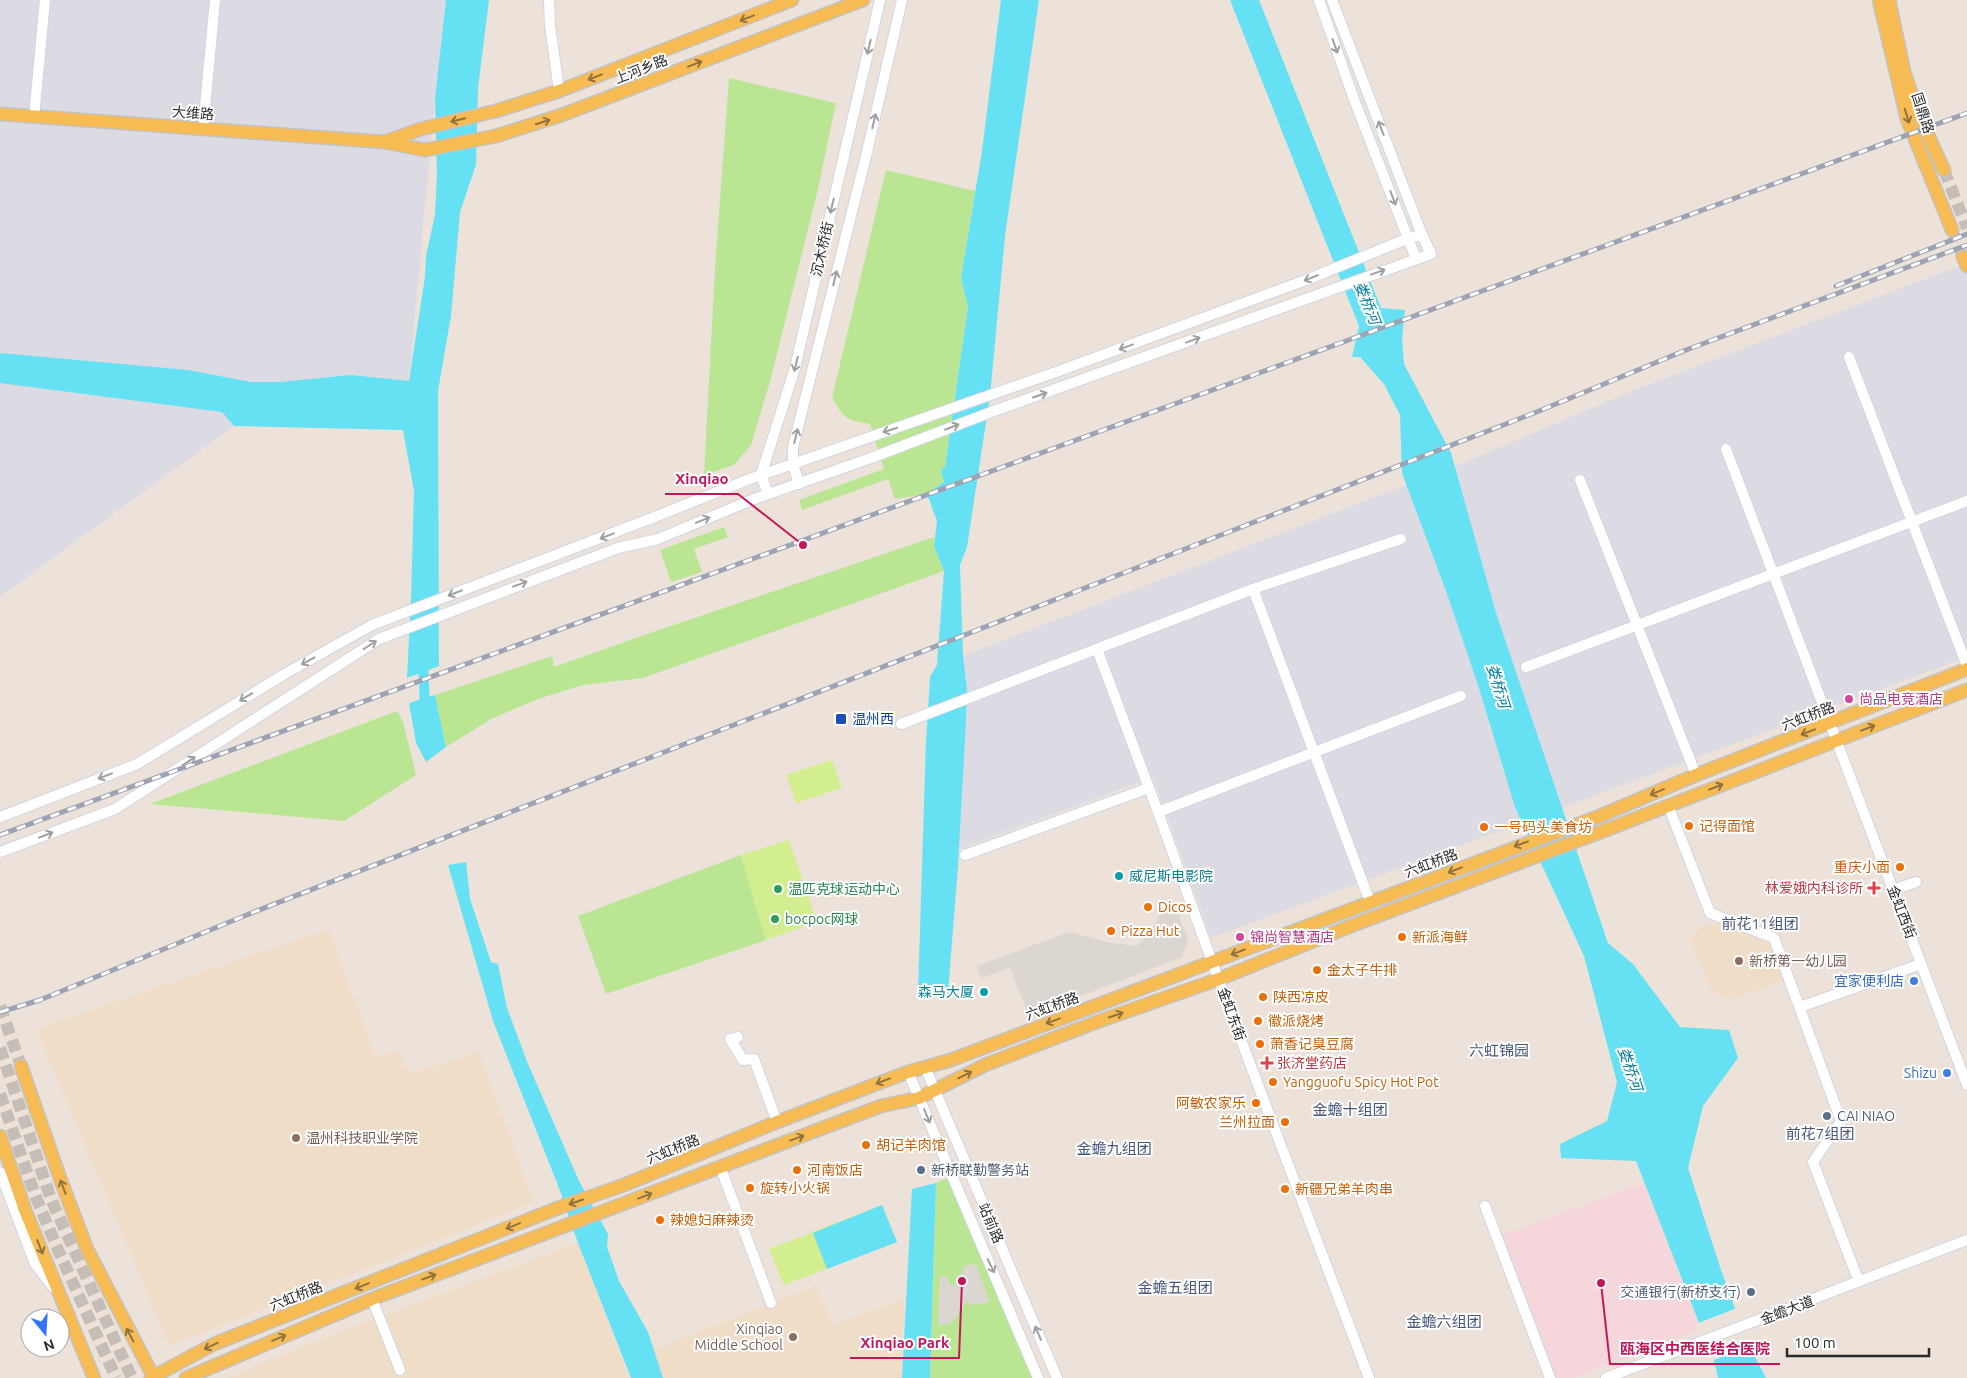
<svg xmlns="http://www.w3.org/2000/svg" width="1967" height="1378" viewBox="0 0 1967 1378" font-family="Ubuntu,'Noto Sans SC',sans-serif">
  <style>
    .industrial { fill: #dcdbe4 }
    .education { fill: #efddc8 }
    .medical { fill: #f4d6db }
    .green { fill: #bae693 }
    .pitch { fill: #d2ee8e }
    .plaza { fill: #dcd6d1 }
    .water { fill: #66e1f4 }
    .pier { fill: #ece2d9 }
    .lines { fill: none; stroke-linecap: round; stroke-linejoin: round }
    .canal { stroke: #66e1f4; stroke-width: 10 }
    .major-tunnel { stroke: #c5bdb6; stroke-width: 12; stroke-dasharray: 12 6; stroke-linecap: butt }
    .minor-casing { stroke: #cfd5e3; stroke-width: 12 }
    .major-casing { stroke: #c3c3c3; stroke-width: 15 }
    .minor { stroke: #fff; stroke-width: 10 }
    .major { stroke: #f7bb53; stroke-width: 12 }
    .rail-casing { stroke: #9ca3b4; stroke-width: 5 }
    .rail { stroke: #fff; stroke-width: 3; stroke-dasharray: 9; stroke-linecap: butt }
    .oneway { stroke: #90723e }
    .oneway2 { stroke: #9f9f9f }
    .hotel-dot { fill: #d1479c; stroke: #fff; stroke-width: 2 }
    .transit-dot { fill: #1a4fb4; stroke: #fff; stroke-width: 2 }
    .food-dot { fill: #e8710a; stroke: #fff; stroke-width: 2 }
    .culture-dot { fill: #0f9aa8; stroke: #fff; stroke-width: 2 }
    .health-dot { fill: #e0444e; stroke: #fff; stroke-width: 2 }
    .leisure-dot { fill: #2e9e5b; stroke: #fff; stroke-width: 2 }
    .education-dot { fill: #8d6e63; stroke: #fff; stroke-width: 2 }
    .shop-dot { fill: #3f7fe0; stroke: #fff; stroke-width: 2 }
    .service-dot { fill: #5c6f8a; stroke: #fff; stroke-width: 2 }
    .labels { text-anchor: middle; stroke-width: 4; stroke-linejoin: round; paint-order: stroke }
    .street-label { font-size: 14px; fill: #292929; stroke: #fff }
    .hotel-label { font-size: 14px; fill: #b23c85; stroke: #fff; text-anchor: start }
    .transit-label { font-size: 14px; fill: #164399; stroke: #fff; text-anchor: start }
    .food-label { font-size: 14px; fill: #c56008; stroke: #fff; text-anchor: start }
    .culture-label { font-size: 14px; fill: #0d838f; stroke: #fff; text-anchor: start }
    .health-label { font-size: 14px; fill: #be3a42; stroke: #fff; text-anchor: end }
    .leisure-label { font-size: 14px; fill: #27864d; stroke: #fff; text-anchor: start }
    .education-label { font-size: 14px; fill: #785e54; stroke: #fff; text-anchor: start }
    .shop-label { font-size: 14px; fill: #366cbe; stroke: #fff; text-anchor: end }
    .service-label { font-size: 14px; fill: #4e5e75; stroke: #fff; text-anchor: start }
    .water-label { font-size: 15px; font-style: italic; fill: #077e9f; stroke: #fff }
    .neighbourhood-label { font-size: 15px; fill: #47577b; stroke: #fff }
    .leader { fill: none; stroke: #c2185b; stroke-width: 2 }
    .callout-dot { fill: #c2185b; stroke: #fff; stroke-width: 2 }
    .callout-label { font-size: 15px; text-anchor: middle; font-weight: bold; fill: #c2185b; stroke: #fff; stroke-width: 4; stroke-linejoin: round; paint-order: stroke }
  </style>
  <rect width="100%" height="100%" fill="#ece2d9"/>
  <path class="industrial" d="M0,0H446L435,98L409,381L234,426L0,597Z
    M1967,263V657L1211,938L1153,777L959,849L967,688L963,656L1458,465L1630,392Z"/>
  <path class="education" d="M1725,922L1773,942L1786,980L1732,999L1712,992L1689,937L1702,927Z
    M329,929L376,1058L399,1050L409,1074L479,1052L534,1202L169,1346L36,1029Z
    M578,1243L629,1378H227L329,1336Z
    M816,1286L833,1325L903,1299L902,1378H661L652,1350Z"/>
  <path class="medical" d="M1644,1183L1701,1330L1573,1378H1556L1501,1235Z"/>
  <path class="green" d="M729,78L836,103L817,193L771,378L751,445L734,465L704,475L715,268Z
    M886,170L975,191L961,278L968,307L945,467L941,470L944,482L927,494L895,499L888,479L802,510L799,500L884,469L870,424C847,420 844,419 832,398Z
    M724,527L728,537L694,549L702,572L671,582L660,550Z
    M934,537V546L944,571L643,678L583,685L538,699L491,719L446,747L435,695L552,656L554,667L650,633Z
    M397,711L403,722L416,775L344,821L150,804Z
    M741,855L766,940L606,994L578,916Z
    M947,1178L1033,1378H930L936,1183Z"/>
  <path class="pitch" d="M832,760L842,788L796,803L786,775Z
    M789,840L817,922L766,940L741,855Z
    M882,1205L897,1242L784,1285L769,1249Z"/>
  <path class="plaza" d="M1173,900L1188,940L1182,957L1029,1016L1010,968L981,978L977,966L1069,932L1107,942L1137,946L1150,933L1166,903Z
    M976,1264L990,1302L974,1305L966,1302L956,1318L949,1324L938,1325L940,1276L947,1277L951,1286L957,1283L964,1266Z"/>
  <path class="water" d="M446,0H489L478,88L476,165L460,212L451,316L438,391L439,666L407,678L411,598L414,491L403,430L234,426L222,412L0,383V353L188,370L251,382H280L351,375L409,381L425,277L426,256L435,215L437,174L435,98Z
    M1001,0H1039L1005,236L990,396L967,547L960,565L963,656L967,688L966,722L958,866L948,993H918L926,742L930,677L937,665L944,571L934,546L937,521L927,494L944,482L941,470L945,467L968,307L961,278L982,151Z
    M1230,0H1259L1381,308L1405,310L1402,338L1404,364L1451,453L1496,613L1608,943L1633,964L1680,1027L1729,1030L1738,1058L1703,1106L1688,1168L1721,1270L1747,1341L1766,1378H1718L1715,1364L1636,1161L1561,1158L1560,1144L1607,1121L1617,1082L1584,956L1515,807L1478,685L1446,591L1402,473L1400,415L1384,384L1360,357H1352L1359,326Z
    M435,695L446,747L426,762L416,743L409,703Z
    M466,862L470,899L491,962L498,964L507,1008L528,1064L579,1181L608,1234L607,1247L619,1281L648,1332L663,1378H631L578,1243L559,1188L493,1021L448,865Z
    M936,1183L930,1378H902L912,1189Z
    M882,1205L897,1242L827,1269L813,1233Z"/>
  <path class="pier" d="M1737,1308L1752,1345L1711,1361L1696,1324Z"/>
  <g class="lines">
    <path class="canal" d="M423,659L425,711"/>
    <path class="major-tunnel" d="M1944,170L1967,228
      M1952,230L1963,257
      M0,1006L21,1066
      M0,1048L51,1199L132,1378
      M0,1094L35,1195L58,1250L116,1378"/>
    <defs>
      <path id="minor" d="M549,0L550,25L559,91
        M1319,0L1355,102L1416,259
        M34,117L45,0
        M203,129L215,0
        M1849,357L1967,666
        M1726,449L1967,1085
        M1580,480L1696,775
        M799,484L793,464V447L867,152L902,0
        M768,494L761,475L795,368L880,0
        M1253,589L1370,902
        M1097,649L1158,812L1224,995L1369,1378
        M1526,667L1967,501
        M901,724L1253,589L1401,539
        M1668,805L1710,913L1774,938L1841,1121L1813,1162L1859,1282
        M1158,812L1461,696
        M0,817L137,764L288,672L372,625L652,518L747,480L1059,371L1306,280L1409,238L1422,235
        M0,852L115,809L379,639L618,548L658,539L754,499L871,458L994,411L1431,254L1422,235L1332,0
        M965,855L1149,788
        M1893,890L1916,882
        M1800,1007L1921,964
        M738,1037L730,1039L743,1060L754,1059L777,1122
        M925,1067L1057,1378
        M908,1072L1038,1378
        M720,1166L771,1303
        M0,1172L35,1264L54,1288
        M1485,1206L1550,1378
        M372,1299L400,1370
        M1606,1378L1967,1240"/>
      <path id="major" d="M1879,0L1907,119L1952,230
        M1889,0L1904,71L1917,111L1944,170
        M0,114L384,142L425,150L496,136L562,115L863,0
        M387,141L421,129L496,111L559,91L792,0
        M1963,257L1967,266
        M21,1066L61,1181L87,1249L154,1378
        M0,1136L25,1210L94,1378
        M151,1378L214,1344L558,1208L624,1185L777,1122L908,1072L951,1060L1600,816L1696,775L1967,669
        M186,1378L372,1299L881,1106L919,1098L985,1065L1094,1023L1219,979L1351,926L1606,830L1967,690"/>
    </defs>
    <use href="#minor" class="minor-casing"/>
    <use href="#major" class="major-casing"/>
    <use href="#minor" class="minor"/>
    <use href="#major" class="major"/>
    <defs>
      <path id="rail" d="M1836,286L1967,234
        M0,835L1967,113
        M0,1012L40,1000L249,914L1539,411L1686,350L1967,245"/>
    </defs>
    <use href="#rail" class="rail-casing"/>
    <use href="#rail" class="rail"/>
  </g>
  <defs><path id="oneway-shaft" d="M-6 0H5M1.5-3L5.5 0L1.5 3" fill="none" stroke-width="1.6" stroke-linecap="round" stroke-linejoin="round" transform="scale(1.25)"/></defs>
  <g class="oneway">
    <use href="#oneway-shaft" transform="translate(747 18) rotate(159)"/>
    <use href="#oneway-shaft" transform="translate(695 64) rotate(-21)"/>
    <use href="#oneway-shaft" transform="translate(595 77) rotate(159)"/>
    <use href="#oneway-shaft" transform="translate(1907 116) rotate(73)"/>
    <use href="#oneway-shaft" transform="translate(458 120) rotate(166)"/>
    <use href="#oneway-shaft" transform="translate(543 122) rotate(-18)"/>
    <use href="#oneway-shaft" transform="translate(1868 728) rotate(-21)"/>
    <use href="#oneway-shaft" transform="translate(1808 732) rotate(159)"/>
    <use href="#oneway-shaft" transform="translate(1716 787) rotate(-21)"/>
    <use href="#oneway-shaft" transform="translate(1657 792) rotate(157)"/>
    <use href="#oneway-shaft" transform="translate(1521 844) rotate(160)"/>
    <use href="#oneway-shaft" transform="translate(1455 870) rotate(159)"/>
    <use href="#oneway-shaft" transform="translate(1238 952) rotate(159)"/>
    <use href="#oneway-shaft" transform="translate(1116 1015) rotate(-19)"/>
    <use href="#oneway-shaft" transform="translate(1053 1021) rotate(160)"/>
    <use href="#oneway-shaft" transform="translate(965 1075) rotate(-27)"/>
    <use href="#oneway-shaft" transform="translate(883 1081) rotate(159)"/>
    <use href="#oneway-shaft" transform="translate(797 1138) rotate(-20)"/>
    <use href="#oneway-shaft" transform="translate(63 1187) rotate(-111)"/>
    <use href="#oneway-shaft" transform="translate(645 1196) rotate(-21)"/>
    <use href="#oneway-shaft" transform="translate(576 1202) rotate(161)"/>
    <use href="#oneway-shaft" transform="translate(513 1226) rotate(158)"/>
    <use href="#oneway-shaft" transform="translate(40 1247) rotate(68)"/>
    <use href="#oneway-shaft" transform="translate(429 1277) rotate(-21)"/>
    <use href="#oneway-shaft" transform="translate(362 1286) rotate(158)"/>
    <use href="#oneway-shaft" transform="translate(130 1335) rotate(-118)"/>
    <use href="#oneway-shaft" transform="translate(279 1338) rotate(-23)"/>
    <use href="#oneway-shaft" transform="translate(211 1346) rotate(154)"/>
  </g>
  <g class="oneway2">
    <use href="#oneway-shaft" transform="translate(1335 46) rotate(70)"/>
    <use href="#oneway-shaft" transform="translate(869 47) rotate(103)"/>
    <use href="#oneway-shaft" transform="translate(874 121) rotate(-77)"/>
    <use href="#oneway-shaft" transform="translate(1381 128) rotate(-111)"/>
    <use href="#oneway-shaft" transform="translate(1393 198) rotate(69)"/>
    <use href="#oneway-shaft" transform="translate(832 206) rotate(103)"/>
    <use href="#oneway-shaft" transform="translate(1378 272) rotate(-20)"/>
    <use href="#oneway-shaft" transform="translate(835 278) rotate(-76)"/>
    <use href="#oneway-shaft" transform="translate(1311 278) rotate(158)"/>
    <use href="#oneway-shaft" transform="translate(1193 340) rotate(-20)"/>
    <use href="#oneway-shaft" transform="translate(1126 347) rotate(160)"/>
    <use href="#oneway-shaft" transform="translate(796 364) rotate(104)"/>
    <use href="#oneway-shaft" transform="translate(1040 395) rotate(-19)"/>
    <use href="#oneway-shaft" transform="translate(952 427) rotate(-21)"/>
    <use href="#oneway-shaft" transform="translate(890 430) rotate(162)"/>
    <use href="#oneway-shaft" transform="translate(796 436) rotate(-76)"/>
    <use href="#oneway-shaft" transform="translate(703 520) rotate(-22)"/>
    <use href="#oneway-shaft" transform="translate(607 536) rotate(159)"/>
    <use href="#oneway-shaft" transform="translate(520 584) rotate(-20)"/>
    <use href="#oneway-shaft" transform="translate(455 593) rotate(159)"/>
    <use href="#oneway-shaft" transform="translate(370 645) rotate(-32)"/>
    <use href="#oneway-shaft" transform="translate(308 661) rotate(151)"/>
    <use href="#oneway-shaft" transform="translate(246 697) rotate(149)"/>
    <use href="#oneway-shaft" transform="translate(189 761) rotate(-33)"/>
    <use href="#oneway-shaft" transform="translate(105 776) rotate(159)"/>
    <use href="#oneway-shaft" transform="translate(46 835) rotate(-21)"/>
    <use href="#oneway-shaft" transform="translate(927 1116) rotate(67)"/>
    <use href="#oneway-shaft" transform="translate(991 1266) rotate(64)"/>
    <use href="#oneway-shaft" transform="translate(1038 1333) rotate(-113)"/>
  </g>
  <g class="hotel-dot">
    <circle cx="1849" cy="699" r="5"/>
    <circle cx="1240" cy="937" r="5"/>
  </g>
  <rect class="transit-dot" x="835" y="713" width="12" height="12" rx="2.5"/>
  <g class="food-dot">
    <circle cx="1689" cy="826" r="5"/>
    <circle cx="1484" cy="827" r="5"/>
    <circle cx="1900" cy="867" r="5"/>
    <circle cx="1148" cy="907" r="5"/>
    <circle cx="1111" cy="931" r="5"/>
    <circle cx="1402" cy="937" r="5"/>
    <circle cx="1317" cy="970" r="5"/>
    <circle cx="1263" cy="997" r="5"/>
    <circle cx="1258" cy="1021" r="5"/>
    <circle cx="1260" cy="1044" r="5"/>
    <circle cx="1273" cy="1082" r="5"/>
    <circle cx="1256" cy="1103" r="5"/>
    <circle cx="1285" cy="1122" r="5"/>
    <circle cx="866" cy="1145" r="5"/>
    <circle cx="797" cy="1170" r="5"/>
    <circle cx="750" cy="1188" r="5"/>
    <circle cx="1285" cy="1189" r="5"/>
    <circle cx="660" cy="1220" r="5"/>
  </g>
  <g class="culture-dot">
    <circle cx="1119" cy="876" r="5"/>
    <circle cx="984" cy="992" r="5"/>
  </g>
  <g class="health-dot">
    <path d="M1871.5 880.5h5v5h5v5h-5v5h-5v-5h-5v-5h5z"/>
    <path d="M1264.5 1055.5h5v5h5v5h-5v5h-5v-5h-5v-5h5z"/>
  </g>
  <g class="leisure-dot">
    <circle cx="778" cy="889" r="5"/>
    <circle cx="775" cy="919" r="5"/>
  </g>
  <g class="education-dot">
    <circle cx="1739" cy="961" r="5"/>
    <circle cx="296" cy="1138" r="5"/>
    <circle cx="793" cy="1337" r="5"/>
  </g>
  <g class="shop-dot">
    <circle cx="1914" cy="981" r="5"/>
    <circle cx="1947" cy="1073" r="5"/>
  </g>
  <g class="service-dot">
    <circle cx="1827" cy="1116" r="5"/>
    <circle cx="921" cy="1170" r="5"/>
    <circle cx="1751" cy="1292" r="5"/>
  </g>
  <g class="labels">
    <g class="street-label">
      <text transform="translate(641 69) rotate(-21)" y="5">上河乡路</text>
      <text transform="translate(193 113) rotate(4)" y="5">大维路</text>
      <text transform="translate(1923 113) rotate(72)" y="5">国鼎路</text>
      <text transform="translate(822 249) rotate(-77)" y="5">沉木桥街</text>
      <text transform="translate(1808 716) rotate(-21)" y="5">六虹桥路</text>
      <text transform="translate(1431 863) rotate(-21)" y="5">六虹桥路</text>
      <text transform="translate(1902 912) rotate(69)" y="5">金虹西街</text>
      <text transform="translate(1052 1006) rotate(-20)" y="5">六虹桥路</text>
      <text transform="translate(1232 1014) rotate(70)" y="5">金虹东街</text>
      <text transform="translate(673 1149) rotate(-22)" y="5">六虹桥路</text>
      <text transform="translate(991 1223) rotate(67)" y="5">站前路</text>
      <text transform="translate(296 1296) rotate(-22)" y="5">六虹桥路</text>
      <text transform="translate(1787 1310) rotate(-21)" y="5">金蟾大道</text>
    </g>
    <g class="hotel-label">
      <text x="1859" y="704">尚品电竞酒店</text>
      <text x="1250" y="942">锦尚智慧酒店</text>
    </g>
    <g class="transit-label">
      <text x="852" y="724">温州西</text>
    </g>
    <g class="food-label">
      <text x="1699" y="831">记得面馆</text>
      <text x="1494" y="832">一号码头美食坊</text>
      <text x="1890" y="872" text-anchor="end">重庆小面</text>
      <text x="1158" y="912">Dicos</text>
      <text x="1121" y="936">Pizza Hut</text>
      <text x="1412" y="942">新派海鲜</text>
      <text x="1327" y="975">金太子牛排</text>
      <text x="1273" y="1002">陕西凉皮</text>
      <text x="1268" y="1026">徽派烧烤</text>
      <text x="1270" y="1049">萧香记臭豆腐</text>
      <text x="1283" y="1087">Yangguofu Spicy Hot Pot</text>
      <text x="1246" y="1108" text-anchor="end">阿敏农家乐</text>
      <text x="1275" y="1127" text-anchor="end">兰州拉面</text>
      <text x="876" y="1150">胡记羊肉馆</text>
      <text x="807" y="1175">河南饭店</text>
      <text x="760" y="1193">旋转小火锅</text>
      <text x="1295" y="1194">新疆兄弟羊肉串</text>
      <text x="670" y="1225">辣媳妇麻辣烫</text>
    </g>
    <g class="culture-label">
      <text x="1129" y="881">威尼斯电影院</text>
      <text x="974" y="997" text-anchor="end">森马大厦</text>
    </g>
    <g class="health-label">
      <text x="1863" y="893">林爱娥内科诊所</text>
      <text x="1277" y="1068" text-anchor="start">张济堂药店</text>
    </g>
    <g class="leisure-label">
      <text x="788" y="894">温匹克球运动中心</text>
      <text x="785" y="924">bocpoc网球</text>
    </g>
    <g class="education-label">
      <text x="1749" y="966">新桥第一幼儿园</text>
      <text x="306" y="1143">温州科技职业学院</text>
      <text x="783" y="1334" text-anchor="end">Xinqiao<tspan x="783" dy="16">Middle School</tspan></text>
    </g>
    <g class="shop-label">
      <text x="1904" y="986">宜家便利店</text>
      <text x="1937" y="1078">Shizu</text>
    </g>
    <g class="service-label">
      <text x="1837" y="1121">CAI NIAO</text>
      <text x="931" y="1175">新桥联勤警务站</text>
      <text x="1741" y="1297" text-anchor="end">交通银行(新桥支行)</text>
    </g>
    <g class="water-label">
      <text transform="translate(1367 303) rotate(68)" y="5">娄桥河</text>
      <text transform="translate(1498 686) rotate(73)" y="5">娄桥河</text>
      <text transform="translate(1630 1069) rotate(71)" y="5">娄桥河</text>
    </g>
    <g class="neighbourhood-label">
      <text x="1760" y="929">前花11组团</text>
      <text x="1499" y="1056">六虹锦园</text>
      <text x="1350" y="1115">金蟾十组团</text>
      <text x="1820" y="1139">前花7组团</text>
      <text x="1114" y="1154">金蟾九组团</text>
      <text x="1175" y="1293">金蟾五组团</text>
      <text x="1444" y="1327">金蟾六组团</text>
    </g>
  </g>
  <path class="leader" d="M803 545L738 494H665M962 1281L959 1358H850M1601 1283L1610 1364H1780"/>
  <g class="callout-dot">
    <circle cx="803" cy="545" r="5"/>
    <circle cx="962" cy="1281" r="5"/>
    <circle cx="1601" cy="1283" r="5"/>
  </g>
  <g class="callout-label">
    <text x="702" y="484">Xinqiao</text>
    <text x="905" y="1348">Xinqiao Park</text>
    <text x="1695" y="1354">瓯海区中西医结合医院</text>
  </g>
  <g transform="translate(45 1333) rotate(162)"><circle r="24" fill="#ffffff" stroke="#a9a9a9"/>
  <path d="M0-4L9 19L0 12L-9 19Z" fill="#3374ff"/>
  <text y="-8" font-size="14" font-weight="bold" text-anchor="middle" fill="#292929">N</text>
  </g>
  <path d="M1787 1348v8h142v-8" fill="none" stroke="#292929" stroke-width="2.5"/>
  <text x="1794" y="1348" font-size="15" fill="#292929" stroke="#ffffff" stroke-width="4" paint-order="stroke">100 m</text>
</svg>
